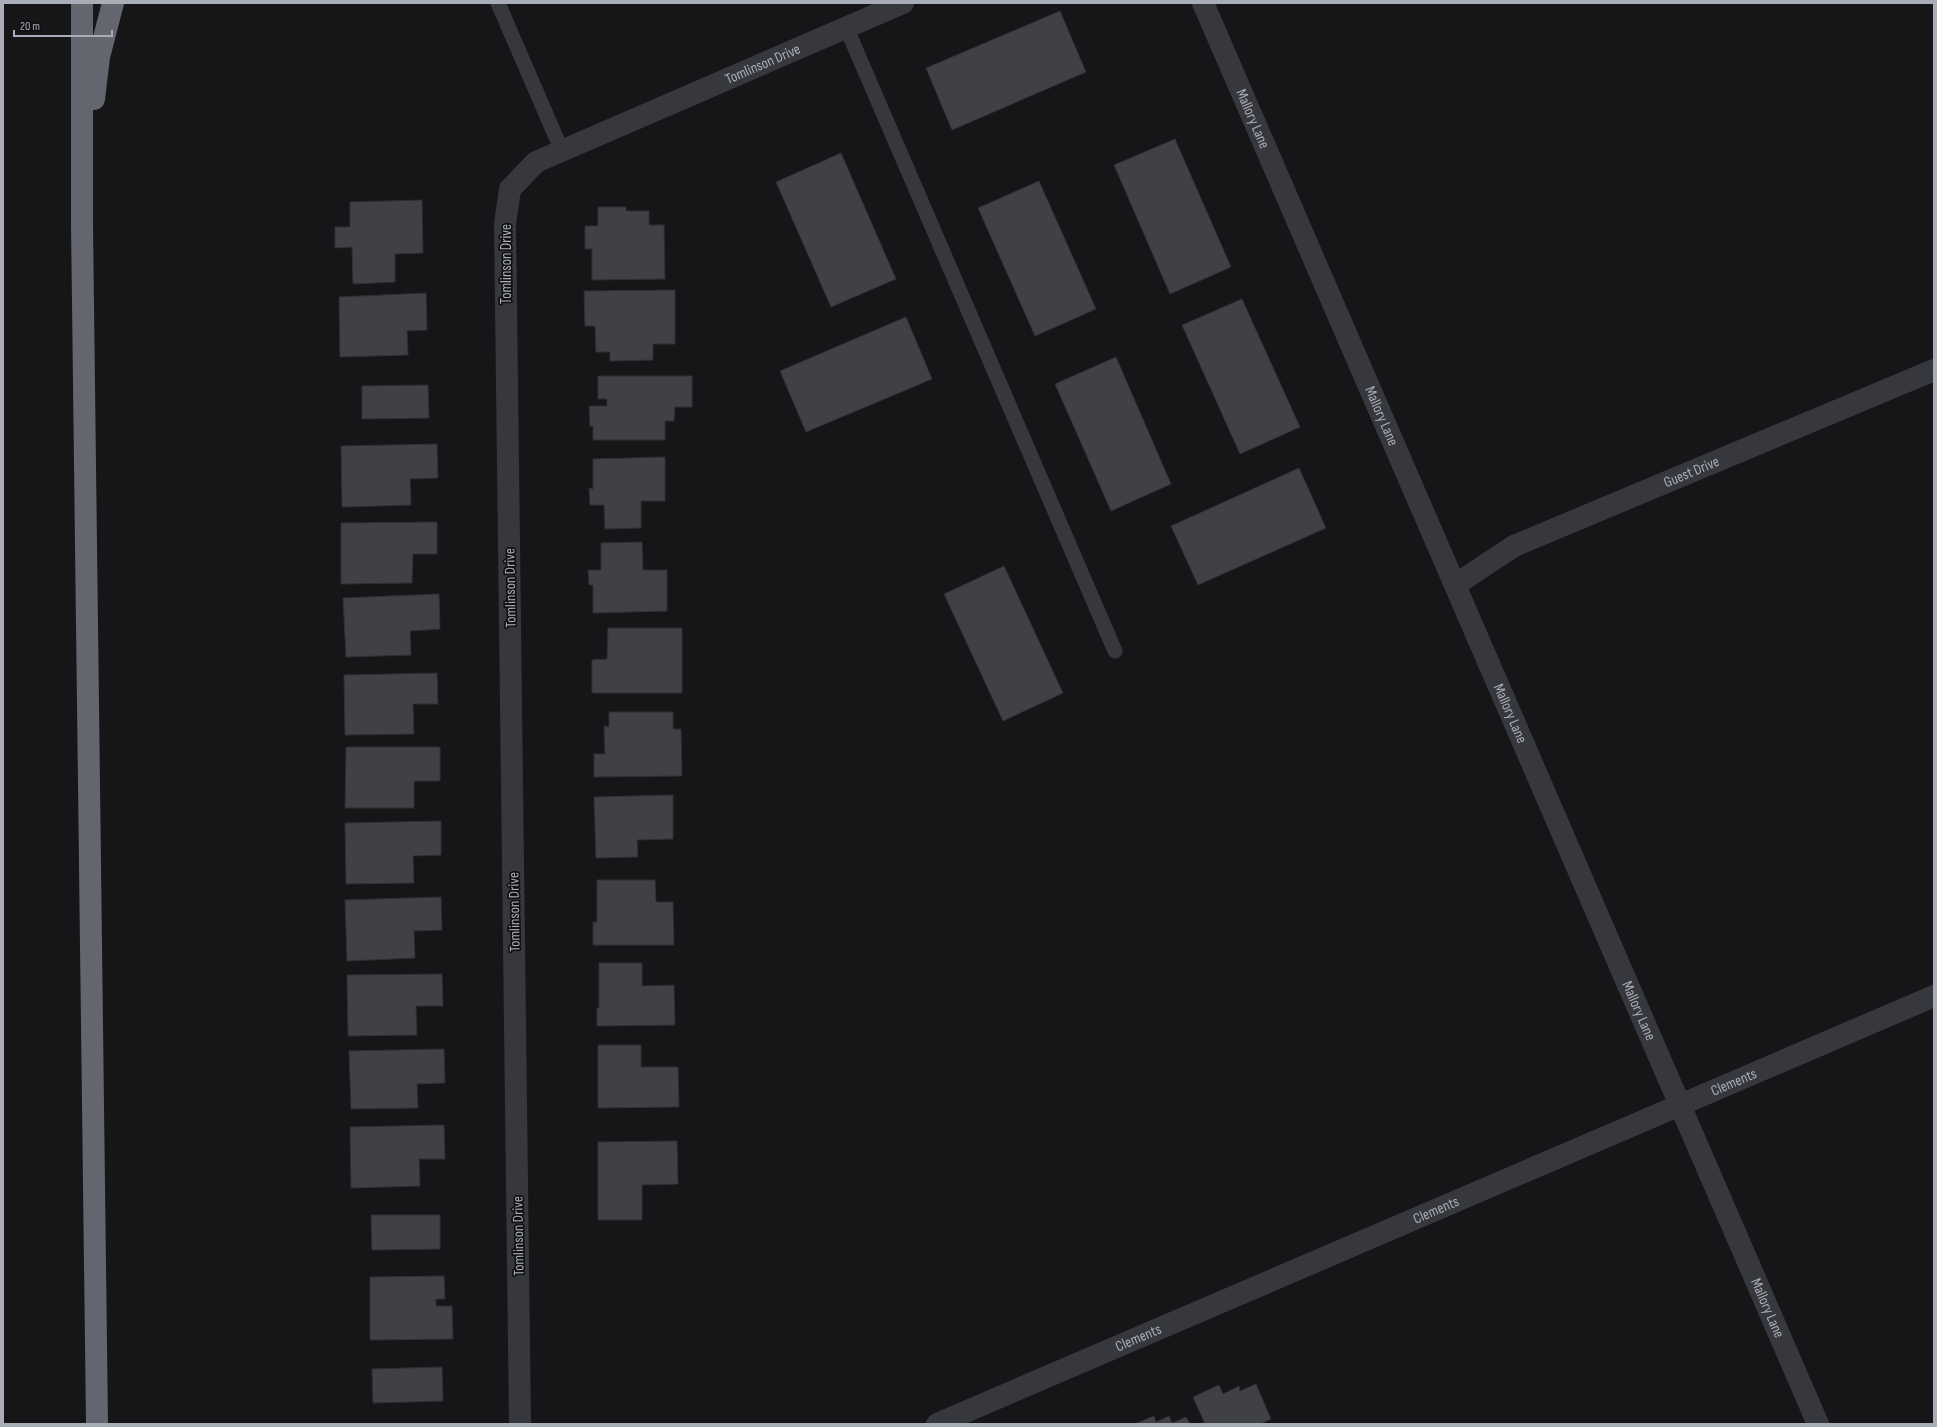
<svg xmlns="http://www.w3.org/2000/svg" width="1937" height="1427" viewBox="0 0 1937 1427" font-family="'Sofia Sans Condensed',sans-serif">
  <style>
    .building { fill: #404145; stroke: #303034 }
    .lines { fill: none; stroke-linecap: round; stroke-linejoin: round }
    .lane { stroke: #37383d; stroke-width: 15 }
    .street { stroke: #37383d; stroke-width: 22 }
    .highway { stroke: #63666e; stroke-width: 22 }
    .labels { text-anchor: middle; stroke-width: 3.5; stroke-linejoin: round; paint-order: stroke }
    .street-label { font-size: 15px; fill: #a8adb8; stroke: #111113 }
  </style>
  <rect width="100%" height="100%" fill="#161618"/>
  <path class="building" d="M1060,11L1086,72L952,130L926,68Z
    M1175,139L1231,267L1170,294L1114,165Z
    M841,153L896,279L831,307L776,182Z
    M1039,181L1096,309L1035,336L978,208Z
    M422,200L423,253L395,254V282L353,284L352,247L335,248V227H350V202Z
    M598,207H626V211H649V225H664L665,279L592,280V249H585V226H598Z
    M675,290V344H653V360L610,361V352H596L595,326H585L584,291Z
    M426,293L427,330L407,331L408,355L340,357L339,297Z
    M1242,299L1300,427L1240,454L1182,325Z
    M906,317L932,379L806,432L780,371Z
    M1116,357L1171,484L1111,511L1055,384Z
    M598,376H692V407H675L674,421H665V440H593V426H590L589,406H607V399H598Z
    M428,385L429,418L362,419V386Z
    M437,444L438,478L410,479L411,505L342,507L341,446Z
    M665,457V501H641V528L605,529L604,505H590L589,488L593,489V459Z
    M1299,468L1326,528L1198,585L1171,526Z
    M437,522V554H413L412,583L341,584V523Z
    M642,542L643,570H667V611L593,613V585H589L588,570H601V543Z
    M1004,566L1063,693L1003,721L944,594Z
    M439,594L440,629L410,631L411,655L346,657L343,598Z
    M608,628H682V693H592V660L607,659Z
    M437,673L438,704H413L414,734L345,735L344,675Z
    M609,712H673V729H681L682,776L594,777V754H605L604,726L609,727Z
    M346,747H440V781H414V808H345Z
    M673,795V839L637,840L638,857L596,858L594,797Z
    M441,821V855L413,856L414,883L346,884L345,823Z
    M597,880H655L656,902H673L674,945H593V922H597Z
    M441,897L442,930L414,931L415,958L347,961L345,900Z
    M599,963H642V986L674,985L675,1025L597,1026V1008H599Z
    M442,974L443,1006H416L417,1035L348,1036L347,975Z
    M598,1045H641V1067H678L679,1107L598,1108Z
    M444,1049L445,1083L417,1084L418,1108L351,1109L349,1051Z
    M444,1125L445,1159H419L420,1186L351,1188L350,1127Z
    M677,1141L678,1184L642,1185V1220H598V1142Z
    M371,1215H440V1249L372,1250Z
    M444,1276L445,1299H436V1306H452L453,1339L370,1340V1277Z
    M442,1367L443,1401L373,1403L372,1369Z
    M1256,1384L1271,1419L1260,1424H1205L1193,1397L1219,1385L1223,1394L1239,1386L1240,1391Z
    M1154,1416L1156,1422L1169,1416L1172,1423L1186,1417L1190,1424H1134Z"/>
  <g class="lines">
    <path class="lane" d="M498,3L562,151
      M846,27L1115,651"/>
    <g class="street">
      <path id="s1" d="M1203,3L1818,1424"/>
      <path id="s2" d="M1455,585L1514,546L1934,370"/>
      <path id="s3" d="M520,1424L505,224L510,189L536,162L903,3"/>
      <path id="s4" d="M937,1424L1934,996"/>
    </g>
    <path class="highway" d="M82,3V224L97,1424
      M94,99L99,57L113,3"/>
  </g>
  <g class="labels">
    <g class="street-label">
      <text dy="5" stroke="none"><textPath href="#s3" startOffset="1520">Tomlinson Drive</textPath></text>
      <text dy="5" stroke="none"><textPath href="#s1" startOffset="126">Mallory Lane</textPath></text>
      <text transform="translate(506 264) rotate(-90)" y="5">Tomlinson Drive</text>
      <text dy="5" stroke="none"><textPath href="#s1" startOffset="450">Mallory Lane</textPath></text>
      <text dy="5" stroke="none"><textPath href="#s2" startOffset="263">Guest Drive</textPath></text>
      <text transform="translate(510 588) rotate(-91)" y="5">Tomlinson Drive</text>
      <text dy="5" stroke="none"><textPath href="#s1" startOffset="774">Mallory Lane</textPath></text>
      <text transform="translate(514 912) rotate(-91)" y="5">Tomlinson Drive</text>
      <text dy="5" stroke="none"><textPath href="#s1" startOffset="1098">Mallory Lane</textPath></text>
      <text dy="5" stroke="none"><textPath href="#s4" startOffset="867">Clements</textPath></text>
      <text dy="5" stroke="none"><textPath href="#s4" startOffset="543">Clements</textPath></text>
      <text transform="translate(518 1236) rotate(-91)" y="5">Tomlinson Drive</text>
      <text dy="5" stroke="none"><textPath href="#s1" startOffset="1422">Mallory Lane</textPath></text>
      <text dy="5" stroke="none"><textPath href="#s4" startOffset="219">Clements</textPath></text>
    </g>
  </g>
  <rect width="1937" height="1427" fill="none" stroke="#a8adb8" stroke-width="8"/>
  <path d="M14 30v6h98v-6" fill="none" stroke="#a8adb8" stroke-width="2"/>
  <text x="20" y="30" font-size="12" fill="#a8adb8" stroke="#111113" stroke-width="3" paint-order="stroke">20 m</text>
</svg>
